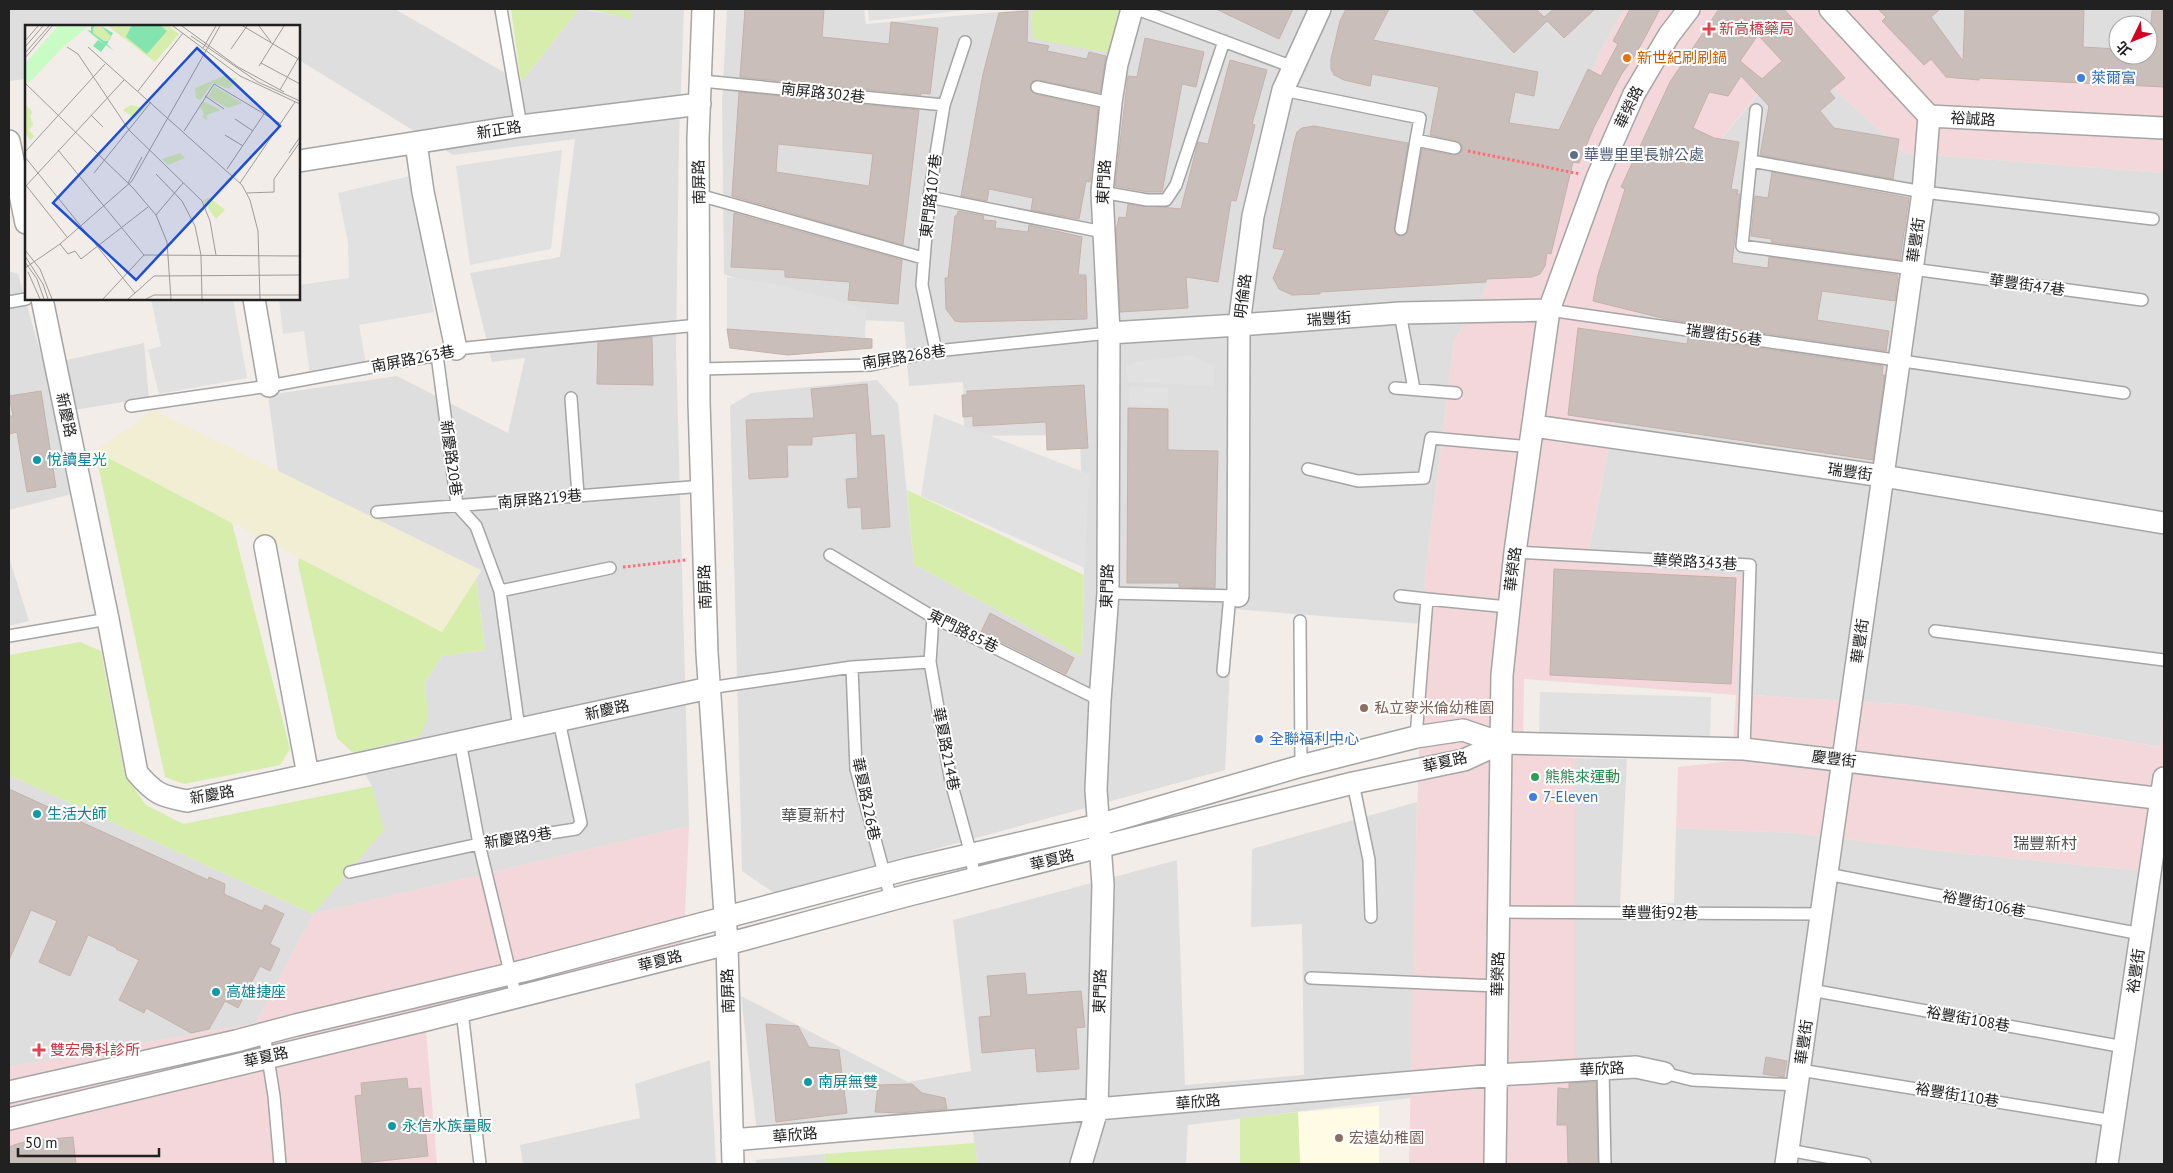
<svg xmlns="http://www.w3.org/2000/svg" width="2173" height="1173" viewBox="0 0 2173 1173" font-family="'PT Sans','Noto Sans TC',sans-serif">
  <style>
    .residential { fill: #dfdedf; fill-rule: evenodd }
    .commercial { fill: #f3d7da }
    .education { fill: #fffbe4 }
    .farmland { fill: #f1eed3 }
    .grass { fill: #d7edac }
    .parking { fill: #e1e1e1 }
    .building { fill: #cabebb; stroke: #c5b1a9; fill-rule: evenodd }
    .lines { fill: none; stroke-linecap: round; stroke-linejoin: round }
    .service-casing { stroke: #a5a5a5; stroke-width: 14 }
    .minor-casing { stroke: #a5a5a5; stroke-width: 24 }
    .path { stroke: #ff6c74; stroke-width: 3; stroke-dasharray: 2.5 2.5; stroke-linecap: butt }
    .service { stroke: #fff; stroke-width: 11 }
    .minor { stroke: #fff; stroke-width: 21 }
    .health-dot { fill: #e0444e; stroke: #fff; stroke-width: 2 }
    .food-dot { fill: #e8710a; stroke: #fff; stroke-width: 2 }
    .shop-dot { fill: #3f7fe0; stroke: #fff; stroke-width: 2 }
    .service-dot { fill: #5c6f8a; stroke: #fff; stroke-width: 2 }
    .culture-dot { fill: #0f9aa8; stroke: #fff; stroke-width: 2 }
    .education-dot { fill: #8d6e63; stroke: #fff; stroke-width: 2 }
    .leisure-dot { fill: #2e9e5b; stroke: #fff; stroke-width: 2 }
    .labels { text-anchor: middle; stroke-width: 4; stroke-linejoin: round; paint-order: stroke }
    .health-label { font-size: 15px; fill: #be3a42; stroke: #fff; text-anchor: start }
    .food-label { font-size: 15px; fill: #c56008; stroke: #fff; text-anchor: start }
    .shop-label { font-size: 15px; fill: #366cbe; stroke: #fff; text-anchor: start }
    .street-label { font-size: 15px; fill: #212121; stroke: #fff }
    .service-label { font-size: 15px; fill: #4e5e75; stroke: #fff; text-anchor: start }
    .culture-label { font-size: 15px; fill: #0d838f; stroke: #fff; text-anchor: start }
    .education-label { font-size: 15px; fill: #785e54; stroke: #fff; text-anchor: start }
    .leisure-label { font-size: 15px; fill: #27864d; stroke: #fff; text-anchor: start }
    .neighbourhood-label { font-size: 16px; fill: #545454; stroke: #fff }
    .inset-road { fill: none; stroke: #9e9b98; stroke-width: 1 }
    .view { fill: #1d4ed8; fill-opacity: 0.15; stroke: #1d4ed8; stroke-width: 2.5 }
    .inset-edge { fill: none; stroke: #212121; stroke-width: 2.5 }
  </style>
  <rect width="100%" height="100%" fill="#f2ede8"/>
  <path class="residential" d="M9,9H395L521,82L579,9L632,18V9H684L679,141L676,348L689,826L313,914L256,1023L9,1067V775L313,914L372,786L353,753L419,736L425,682L442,656L485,650L476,579L481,571L278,471L268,395L397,376L508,433L525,358L492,362L470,273L560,257L575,139L453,155L299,60V26H26V79L9,81Z
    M727,9H864L866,24L1031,9L1034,39L1123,9H1624L1601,50L1531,215L1454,341L1425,577L1424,624L1233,609L1225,770L774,893L742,871L730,406L751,393L877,380L898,404L914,564L1082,657L1084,575L1080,435L964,436L963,382L909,386L904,322L843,319L724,274L722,102Z
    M1918,9H2164V61L2008,52H1954ZM2118,25H2148V55H2118Z
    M1796,48L1835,90L1905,153L2164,173V717H2163L2161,747L1911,705L1736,694L1744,576L1586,564L1631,334L1674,202L1681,188Z
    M9,271L18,274L44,365L144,343L149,398L55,413L72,494L9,510Z
    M9,557L29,621L9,626Z
    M1575,758L1627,759L1620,904L1674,903L1676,828L1797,833L1958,853L2164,873V1164H1575Z
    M1417,802L1411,1098L1188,1125L1186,1164H977L970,1108L757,1132L741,996L908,1082L971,1071L953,920L1177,860L1185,1085L1304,1075L1302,924L1251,927L1252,849Z
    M710,1060L716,1164H523L520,1145L640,1118L635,1084Z
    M824,1154L825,1164H756V1160Z"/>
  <path class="commercial" d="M1624,9H1918L1955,52L2164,65V173L1905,153L1835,90L1795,48L1681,188L1674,202L1631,334L1586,563L1744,576L1736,694L1911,705L2160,747L2163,717H2164V873L1958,853L1797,833L1676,828L1678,767L1732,761L1736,695L1524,679L1523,755L1575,758V1164H1409L1415,875L1425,577L1454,341L1531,215L1601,50Z
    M689,826L683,958L426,1031L437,1164H9V1067L256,1023L313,914Z"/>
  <path class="education" d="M1379,1106V1164H1300L1298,1112Z"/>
  <path class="farmland" d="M153,410L481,570L442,632L95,451Z"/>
  <path class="grass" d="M511,9H579L521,82Z
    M586,9H632V19Z
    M1031,9H1123L1111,53L1033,39Z
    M95,451L232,523L290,749L280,765L184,784L165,777Z
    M907,490L1084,575L1082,657L914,564Z
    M299,558L442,632L476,579L485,650L442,656L425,682L428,717L420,736L353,753L337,738L298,564Z
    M80,642L101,651L125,776L146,805L183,824L372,786L384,830L313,914L9,775V655Z
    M1298,1112L1300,1164H1240V1118Z
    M975,1143L977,1164H825L824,1154Z"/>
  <path class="parking" d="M868,9H976L869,21Z
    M562,150L551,249L470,265L456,166Z
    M410,176L434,312L359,325L366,364L310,375L304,331L283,334L279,299H299V285L349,278L348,243L338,193Z
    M727,277L780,285L866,309L865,338L727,329Z
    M151,299H233L247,378L159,394L148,350L161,346Z
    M1192,355L1214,366V386L1128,382L1126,367L1133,362Z
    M1129,387L1168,388V406L1129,405Z
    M934,414L1089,474L1085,568L921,496Z
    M1540,692L1711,697L1710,739L1539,734Z"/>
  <path class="building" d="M745,9H824L822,37L889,44L891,22L938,28L930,94L921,93V95L740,77Z
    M1216,9H1293L1279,39Z
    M1346,9H1389L1373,40L1538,72L1534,96L1515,92L1509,123L1559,130L1588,69L1601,76L1618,44L1613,41L1630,9H1660L1636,54L1621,75L1594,127L1579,163L1573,162L1551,254L1547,253L1545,266L1540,274L1532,277L1486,279V282L1320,292V294L1292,295L1279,289L1273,278L1285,250L1273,248L1294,142L1297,132L1302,128L1314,126L1408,143L1394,228L1396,234L1400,236L1406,234L1408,230L1422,149L1454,155H1458L1462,150V145L1457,141L1430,135L1439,87L1372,74L1370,86L1344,80L1334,75L1331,69V59L1340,21Z
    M1472,9H1536L1544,17L1554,9H1595L1564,38L1547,21L1514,53Z
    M1719,9H1784L1845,78L1829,91L1835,98L1820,111L1834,128L1899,139L1893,179L1760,155L1769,106L1741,76L1728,96L1709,92L1693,128L1714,138L1739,142L1731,189L1738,190L1737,194H1740L1732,263L1768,268L1769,257L1898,275L1895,301L1822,291L1817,320L1889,331L1886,351L1666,319L1593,301L1598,275L1625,189L1621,187L1670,82ZM1758,35L1782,61L1762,79L1740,61Z
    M1878,9H1940L1931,17L1963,61L1965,9H2084L2083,47L2118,49V55H2148L2152,11H2164V87L1979,78V80L1946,77L1931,59L1924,65L1882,21L1886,17Z
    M1028,11L1027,42L1049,46L1047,51L1087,59L1089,52L1106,56L1100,93L1038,80L1032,82L1030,86L1032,92L1035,94L1098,108L1090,182L1086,181L1079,219L1031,210L1033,198L989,189L987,201L961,196L983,74L999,13Z
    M1145,38L1204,52L1196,87L1182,84L1162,192H1148L1115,186L1128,76L1137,77Z
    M1230,60L1267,70L1252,124L1255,125L1236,201L1231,200L1218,282L1186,277L1188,308L1120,312L1116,231L1119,217L1126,218L1128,204L1181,209L1198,142L1208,144Z
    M739,92L919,110L903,245L732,196ZM778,144L873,154L869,186L776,172Z
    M1772,172L1909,198L1900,260L1771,242L1772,239L1751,236L1755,196L1768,198Z
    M958,211L984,216L983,220L996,221L995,228L1028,232L1029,225L1082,237L1078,275H1086L1087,319L961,322L955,321L946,309L945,278H948L955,216H957Z
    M734,213L902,260L898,304L848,300L850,282L785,277V270L731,267Z
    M1578,328L1687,344L1688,338L1883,366L1882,375H1885L1873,460L1568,415Z
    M727,329L872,339V348L788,355L730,348Z
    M652,337L653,385L597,384L598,342Z
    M867,384L871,436L884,435L890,527L862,529L861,507L848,508L846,479L858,478L856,433L812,437V445H787L788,477L749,479L746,420L814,418L811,389Z
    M1084,385L1088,448L1047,450L1046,422L973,426V416L963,417L962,395H967V391Z
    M41,391L56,487L27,492L17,432L9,434V416H13L9,396Z
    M1128,408L1168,409V450L1218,451L1215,588L1179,587V583H1127Z
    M1554,569L1736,578L1731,684L1550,675Z
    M990,613L1074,658L1066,674L981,632Z
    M9,789L208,880L209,877L225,884L224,894L262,911L265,905L284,914L270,944L280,949L270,971L260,966L238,1008L225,1001L209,1029L191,1033L146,1008L144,1013L119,1000L139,960L116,949L117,948L88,935L70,976L39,962L57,921L31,910L9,960Z
    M1025,973L1027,995L1081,991L1085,1027L1076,1028L1079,1069L1037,1072L1035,1048L982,1053L979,1017L991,1016L987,976Z
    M766,1024L798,1026L809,1047L839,1050L847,1113L776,1122Z
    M1766,1057L1787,1061L1784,1077L1763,1074Z
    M407,1078L408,1089L421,1088L428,1156L362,1163L355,1096L362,1095L361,1083Z
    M1596,1082L1598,1164H1568L1567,1125H1557L1558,1088L1569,1089V1083Z
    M912,1084L922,1093L945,1098L947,1109L898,1113L875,1112L878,1085Z
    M73,1137L76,1164H9V1147L17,1144L29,1141Z"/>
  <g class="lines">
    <defs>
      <path id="service" d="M501,9L521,126
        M1137,9L1293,67
        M702,81L944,105
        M1037,87L1111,103
        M1283,90L1420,118L1416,140L1455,148
        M1756,110L1742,246L2142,300
        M1751,161L1923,192L2153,219
        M1102,192L1147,200H1166L1176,185L1224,41
        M699,195L923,258
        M929,197L1103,232
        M1401,229L1416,140
        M9,302L26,299
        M1549,310L2124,393
        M1400,313L1414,389
        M936,351L922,285L929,197L944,105L965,42
        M437,355L457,505L476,526L500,591L519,729
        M699,369L871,365L936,351L1109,333
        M1395,388L1456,393
        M571,398L578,495
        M131,406L269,386L437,355L456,349L698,325
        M1308,469L1358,481L1424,478L1431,438L1531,447
        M377,512L703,486
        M1515,552L1750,565L1744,749
        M830,555L933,617L1100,700
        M500,591L610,568
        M1108,593L1238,596
        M1400,596L1427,599
        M933,617L930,662L951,782L969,847L975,879
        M1300,621L1301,766
        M1935,631L2164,660
        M9,636L108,619
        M852,667L856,769L891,899
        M1223,671L1230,595
        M709,688L852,667L930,662
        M1416,737L1427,599L1508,607
        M460,741L479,844L516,997
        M1353,783L1369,860L1371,917
        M350,872L479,844L576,829L581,823L559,721
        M1827,874L2141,934
        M1498,912L1822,914
        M1311,978L1497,986
        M1811,990L2124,1047
        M462,1011L480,1164
        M264,1033L274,1096L280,1164
        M1603,1068L1605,1164
        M1800,1070L2114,1121
        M1664,1073L1692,1080L1797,1085
        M1788,1150L1865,1164"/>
      <path id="minor" d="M703,9L698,139L699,402L707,653L727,944L733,1164
        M1830,9L1929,116L2164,128
        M9,141L26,223
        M416,143L423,192L456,349
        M299,161L521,126L700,104
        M42,299L108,619L137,773C155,794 161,796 187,801L709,688
        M254,299L269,386
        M1109,333L1239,325L1400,313L1549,310
        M1534,426L1883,476L2164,523
        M265,546L308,775
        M1238,596L1239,325L1253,216L1283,90L1320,9
        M9,1092L236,1041L296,1025L527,970L908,869L1098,825L1301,766L1416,737L1463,730L1501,743L1744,749L2164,799
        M9,1119L426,1020L727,944L905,896L1353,783L1464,760L1501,743
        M732,1140L1496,1075L1636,1067L1664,1073
        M1081,1164L1097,1110L1103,885L1096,790L1100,700L1108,593L1109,333L1102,192L1111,103L1117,64L1132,9
        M1495,1164L1502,675L1515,552L1549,310L1597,178L1634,94L1669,35L1689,9
        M1786,1164L1923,192L1929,116
        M2107,1164L2164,778"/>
    </defs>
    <use href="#service" class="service-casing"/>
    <use href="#minor" class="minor-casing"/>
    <path class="path" d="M1468,151L1580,174
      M623,567L686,560"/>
    <use href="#service" class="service"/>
    <use href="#minor" class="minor"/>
  </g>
  <g class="health-dot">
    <path d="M1706.5 21.5h5v5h5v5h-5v5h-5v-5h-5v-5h5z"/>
    <path d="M36.5 1042.5h5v5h5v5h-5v5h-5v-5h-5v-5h5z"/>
  </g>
  <circle class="food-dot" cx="1627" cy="58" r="5"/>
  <g class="shop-dot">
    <circle cx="2081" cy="78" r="5"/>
    <circle cx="1259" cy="739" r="5"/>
    <circle cx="1533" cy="797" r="5"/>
  </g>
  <circle class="service-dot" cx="1574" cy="155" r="5"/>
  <g class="culture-dot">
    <circle cx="37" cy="460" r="5"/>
    <circle cx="37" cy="814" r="5"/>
    <circle cx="216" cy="992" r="5"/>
    <circle cx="808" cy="1082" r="5"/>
    <circle cx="392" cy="1126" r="5"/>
  </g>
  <g class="education-dot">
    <circle cx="1364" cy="708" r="5"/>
    <circle cx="1339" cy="1138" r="5"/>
  </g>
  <circle class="leisure-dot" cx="1535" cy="777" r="5"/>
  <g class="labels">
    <g class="health-label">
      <text x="1719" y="34">新高橋藥局</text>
      <text x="50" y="1055">雙宏骨科診所</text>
    </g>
    <g class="food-label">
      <text x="1637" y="63">新世紀刷刷鍋</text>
    </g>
    <g class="shop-label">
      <text x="2091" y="83">萊爾富</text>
      <text x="1269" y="744">全聯福利中心</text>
      <text x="1543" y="802">7-Eleven</text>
    </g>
    <g class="street-label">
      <text transform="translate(823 93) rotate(6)" y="5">南屏路302巷</text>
      <text transform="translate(1629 107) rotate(-64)" y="5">華榮路</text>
      <text transform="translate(1973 119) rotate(3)" y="5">裕誠路</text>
      <text transform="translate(499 130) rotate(-9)" y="5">新正路</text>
      <text transform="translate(699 182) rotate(-91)" y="5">南屏路</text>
      <text transform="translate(1104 182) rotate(-87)" y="5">東門路</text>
      <text transform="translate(931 196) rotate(-83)" y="5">東門路107巷</text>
      <text transform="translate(1916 240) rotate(-82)" y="5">華豐街</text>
      <text transform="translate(2027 285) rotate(8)" y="5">華豐街47巷</text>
      <text transform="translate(1243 296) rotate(-83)" y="5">明倫路</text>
      <text transform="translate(1329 319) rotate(-4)" y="5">瑞豐街</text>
      <text transform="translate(1724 335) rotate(8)" y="5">瑞豐街56巷</text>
      <text transform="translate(904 357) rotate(-9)" y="5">南屏路268巷</text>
      <text transform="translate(413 359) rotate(-11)" y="5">南屏路263巷</text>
      <text transform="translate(66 415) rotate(78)" y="5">新慶路</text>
      <text transform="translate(451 458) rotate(82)" y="5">新慶路20巷</text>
      <text transform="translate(1850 472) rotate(8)" y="5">瑞豐街</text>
      <text transform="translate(540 499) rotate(-5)" y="5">南屏路219巷</text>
      <text transform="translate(1695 562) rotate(3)" y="5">華榮路343巷</text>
      <text transform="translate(1513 569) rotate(-83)" y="5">華榮路</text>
      <text transform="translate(1107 586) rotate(-88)" y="5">東門路</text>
      <text transform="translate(705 587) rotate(-92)" y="5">南屏路</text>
      <text transform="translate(963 631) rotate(27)" y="5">東門路85巷</text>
      <text transform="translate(1860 641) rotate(-82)" y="5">華豐街</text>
      <text transform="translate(607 710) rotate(-13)" y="5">新慶路</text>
      <text transform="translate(946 749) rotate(79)" y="5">華夏路214巷</text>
      <text transform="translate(1834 759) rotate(7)" y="5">慶豐街</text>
      <text transform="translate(1445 762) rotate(-13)" y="5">華夏路</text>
      <text transform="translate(212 795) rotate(-10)" y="5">新慶路</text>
      <text transform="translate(866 799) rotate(78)" y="5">華夏路226巷</text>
      <text transform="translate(518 838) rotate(-9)" y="5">新慶路9巷</text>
      <text transform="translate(1052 860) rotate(-14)" y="5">華夏路</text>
      <text transform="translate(1984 904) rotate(11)" y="5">裕豐街106巷</text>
      <text x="1660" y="918">華豐街92巷</text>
      <text transform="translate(660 961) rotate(-14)" y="5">華夏路</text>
      <text transform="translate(2136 971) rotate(-82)" y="5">裕豐街</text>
      <text transform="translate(1498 974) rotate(-89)" y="5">華榮路</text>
      <text transform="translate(728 991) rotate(-92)" y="5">南屏路</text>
      <text transform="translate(1100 991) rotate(-88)" y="5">東門路</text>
      <text transform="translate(1968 1019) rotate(10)" y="5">裕豐街108巷</text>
      <text transform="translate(1804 1042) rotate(-82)" y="5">華豐街</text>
      <text transform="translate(266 1057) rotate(-13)" y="5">華夏路</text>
      <text transform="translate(1602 1069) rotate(-3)" y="5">華欣路</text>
      <text transform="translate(1957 1095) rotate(9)" y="5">裕豐街110巷</text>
      <text transform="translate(1198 1102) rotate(-5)" y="5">華欣路</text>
      <text transform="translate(795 1135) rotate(-5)" y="5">華欣路</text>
    </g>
    <g class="service-label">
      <text x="1584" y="160">華豐里里長辦公處</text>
    </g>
    <g class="culture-label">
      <text x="47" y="465">悅讀星光</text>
      <text x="47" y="819">生活大師</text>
      <text x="226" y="997">高雄捷座</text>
      <text x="818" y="1087">南屏無雙</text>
      <text x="402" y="1131">永信水族量販</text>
    </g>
    <g class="education-label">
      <text x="1374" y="713">私立麥米倫幼稚園</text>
      <text x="1349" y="1143">宏遠幼稚園</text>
    </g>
    <g class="leisure-label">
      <text x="1545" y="782">熊熊來運動</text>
    </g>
    <g class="neighbourhood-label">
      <text x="813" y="821">華夏新村</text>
      <text x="2045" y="849">瑞豐新村</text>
    </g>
  </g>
  <g transform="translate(25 25)">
    <rect width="275" height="275" fill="#f2ede8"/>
    <path d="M69,1H76L86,9L85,15L79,16L68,8ZM83,1H144L154,9L130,37ZM201,50L202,53H212L204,64L188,58L175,75L171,73L170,63ZM189,61L217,78L203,83L183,72ZM178,76L196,85L181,90L183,96L177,92L179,89L175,82ZM1,80L8,87L5,90L8,100L4,105L9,111L6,115L0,109ZM106,80L119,83L110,94L98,85ZM155,128L160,133L143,140L137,134ZM184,172L200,185L191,194L178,176Z" fill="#d7edac"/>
    <path d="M33,1H64L39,21L4,58L0,55V39Z" fill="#c9fcc5"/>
    <path d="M66,1H69L68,8L79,16H83L86,11L76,1L88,8L82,19L89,26L81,20L76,27L68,21L73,15L79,19L62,5L66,6ZM106,1H136L142,6L122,29L101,12Z" fill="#83e4af"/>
    <path class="inset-road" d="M148,1L215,51L275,79M157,1L213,42L259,67M218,1L275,35M234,1L246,17M166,11L233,57L275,76M0,16L13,1M0,22L18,1M42,22L53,29L104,105L177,176L185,196L191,230M63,22L217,160L225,175L233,206L235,274M178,23L191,1M206,24L222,1M0,28L24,1M0,33L27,1M236,38L275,59M234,41L259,1M0,58L108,163L131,190L142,217L146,274M255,65L275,30M113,66L158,8M180,71L199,84M66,90L78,102M210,94L228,106M159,106L189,59L256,99M200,110L218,121M33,125L119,230M0,127L80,39M264,128L275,112M0,132L110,268L103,274M202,144L239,89M69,148L126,77M131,149L157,176L170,201L176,230L177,274M103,158L117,132M215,158L270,77M0,159L42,212M0,162L99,55M222,168L249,167V154L275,117M131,190L158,158M35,219L43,229L50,226L56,234L123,182M0,225L15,244L27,274M0,231L18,259L23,274M0,237L12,254L19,274M0,243L35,219L107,156L195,1M3,247L15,274M110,268L129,251L275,250M78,274L119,230L275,231M121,274L129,270H275"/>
    <path class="view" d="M172,23L255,101L111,255L28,178Z"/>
    <rect width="275" height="275" class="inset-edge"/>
  </g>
  <rect width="2173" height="1173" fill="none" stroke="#212121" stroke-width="20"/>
  <g transform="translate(2133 40) rotate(227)"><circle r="24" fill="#ffffff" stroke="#a6a6a6"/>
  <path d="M0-4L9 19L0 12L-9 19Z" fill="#d30022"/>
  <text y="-8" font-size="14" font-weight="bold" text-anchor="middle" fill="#212121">北</text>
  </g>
  <path d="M18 1148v8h141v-8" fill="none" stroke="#212121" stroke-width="2.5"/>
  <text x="25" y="1148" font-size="15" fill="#212121" stroke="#ffffff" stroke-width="4" paint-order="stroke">50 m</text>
</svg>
